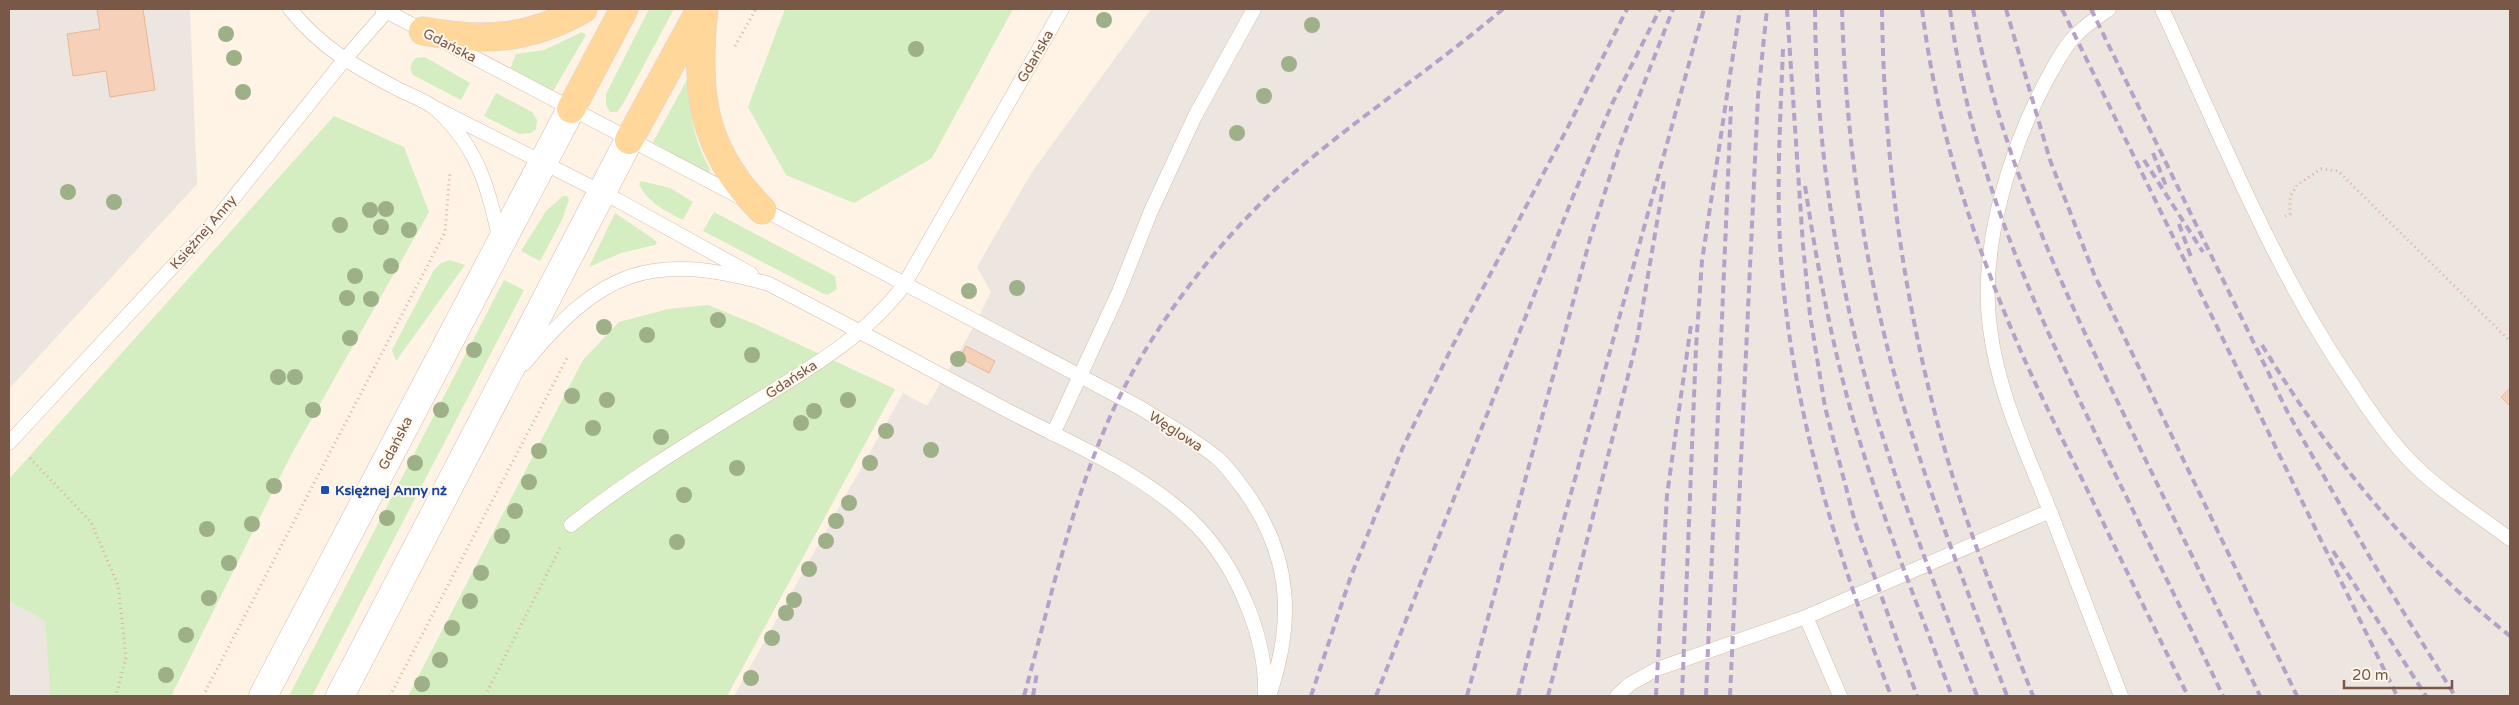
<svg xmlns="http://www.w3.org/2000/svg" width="2519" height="705" viewBox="0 0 2519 705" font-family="'Varela Round',sans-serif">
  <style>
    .industrial { fill: #ede5df }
    .green { fill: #d4edc1 }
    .building { fill: #f6d0b9; stroke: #eab598 }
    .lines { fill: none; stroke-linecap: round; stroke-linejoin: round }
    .service-casing { stroke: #d3bcab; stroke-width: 15 }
    .tertiary-casing { stroke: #d3bcab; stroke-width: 29 }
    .primary-casing { stroke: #dcd4cf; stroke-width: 29 }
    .path { stroke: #dbb39c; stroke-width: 3; stroke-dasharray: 1 4; stroke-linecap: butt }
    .service { stroke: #fff; stroke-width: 14 }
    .tertiary { stroke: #fff; stroke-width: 28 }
    .primary { stroke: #ffd79a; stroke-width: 28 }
    .rail { stroke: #b6a1c9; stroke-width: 4; stroke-dasharray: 8 5; stroke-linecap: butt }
    .tree { fill: #9eb087 }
    .transit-dot { fill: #1a4fb4; stroke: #fff7ec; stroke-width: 2 }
    .labels { text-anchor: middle; stroke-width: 4; stroke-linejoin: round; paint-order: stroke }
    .street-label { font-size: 14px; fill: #795847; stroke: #fff7ec }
    .transit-label { font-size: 14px; font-weight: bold; fill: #164399; stroke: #fff7ec; text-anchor: start }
  </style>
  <rect width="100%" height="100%" fill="#fef3e4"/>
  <path class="industrial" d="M9,9H190L197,184L9,389Z
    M1151,9H2510V696H734L903,393L927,406L976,323L991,292L977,267L1032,172Z
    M9,601L45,621L50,696H9Z"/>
  <path class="green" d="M649,9H674L624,102L617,112H610L606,105V94Z
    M785,9H1013L932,158L854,203L786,175L748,107Z
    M582,32L586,35L553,91L510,69L516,54L544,50Z
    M425,57L470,83L461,100L413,75C409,67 410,64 416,58Z
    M688,78L690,79C688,111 694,141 710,169L709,172L706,173L653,142Z
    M496,93L532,112L537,120L536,129L531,133L519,134L484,116Z
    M334,116L404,147L429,212L291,455L171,696H50L45,621L9,601V479Z
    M641,181L670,188L693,202L683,220C666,211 648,203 639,184Z
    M563,196H567L569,200L562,220L540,261L521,251L546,211Z
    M714,212L835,276L837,289L827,295L822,293L703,231Z
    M615,213L655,240L657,243L655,245L621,253L589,267Z
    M450,260L465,265L396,361L392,350L434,270L441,263Z
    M504,280L524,290L312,696H289Z
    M708,305L757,325L895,389L727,696H408L583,360L619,322L668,309Z"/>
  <path class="building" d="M97,9H143L155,90L110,97L106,71L73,76L67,34L100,29Z
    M966,346L995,361L989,373L960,358Z
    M2510,388V406L2501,397Z"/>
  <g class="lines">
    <defs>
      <path id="service" d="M290,9C320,47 354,66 396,88C409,95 426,100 437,110C479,149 488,188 500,241
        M382,9L1139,407C1165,423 1192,438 1216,457C1228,467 1238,482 1247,494C1292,559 1294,623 1269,696
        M2162,9C2221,135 2273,269 2352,384C2370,412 2390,441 2414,465C2443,493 2478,515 2510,539
        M435,108L619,201L751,274
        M524,364C601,270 650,251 769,284C852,327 933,371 1016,415C1078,447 1149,476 1198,527C1237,568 1267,638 1265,695
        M1053,434L1118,294L1151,211L1195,116L1254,9
        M9,443L215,221L344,60L386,12
        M2050,511C2026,451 1998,393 1990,328C1979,249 2009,152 2045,83C2054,67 2063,48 2076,35C2086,25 2098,17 2109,9
        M571,525C629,479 692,441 755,402C809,369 866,336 904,285L1062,9
        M1617,696L1630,684L1657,669L1806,617
        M1840,696L1806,617L2050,511L2121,696"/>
      <path id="tertiary" d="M263,696L571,109
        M340,696L629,140"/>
      <path id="primary" d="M704,9C695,91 701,149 762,210
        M423,31C484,42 528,40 583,9
        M571,109L624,9
        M629,140L699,12"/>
    </defs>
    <use href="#service" class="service-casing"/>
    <use href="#tertiary" class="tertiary-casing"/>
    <use href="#primary" class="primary-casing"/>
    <path class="path" d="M735,46L756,9
      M2285,216L2290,214V197L2297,185L2321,169L2338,171L2510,341
      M30,458L91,522L118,585L126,657L116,696
      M203,696L445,232L450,171
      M390,696L567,358
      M485,696L560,548"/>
    <use href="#service" class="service"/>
    <use href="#tertiary" class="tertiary"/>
    <use href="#primary" class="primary"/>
    <path class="rail" d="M1787,9L1803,245L1810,315L1825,407L1855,522L1917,696
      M1815,9C1816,147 1838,290 1878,422C1907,515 1943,606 1977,696
      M1842,9C1845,121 1860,236 1887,346C1917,466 1964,581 2007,696
      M1882,9C1884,171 1907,328 1955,484C1978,556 2006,626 2033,696
      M1922,9C1937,129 1974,245 2023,356C2041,397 2062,438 2082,479C2117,551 2152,624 2188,696
      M1950,9C1970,168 2032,302 2101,445C2142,529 2183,612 2223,696
      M1973,9C2000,155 2062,288 2127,421C2171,513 2216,605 2260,696
      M2006,9L2050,160L2094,274L2297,696
      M2062,9L2397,696
      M2091,9L2288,413L2372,561L2455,696
      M1783,49C1780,126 1775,206 1783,283C1797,427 1840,562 1891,696
      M2153,153L2166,186
      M2144,160L2203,252
      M1805,186C1817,265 1832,345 1854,422C1881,515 1918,606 1952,696
      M2179,224L2191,257
      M2262,345C2330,456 2408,555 2510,636
      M2333,551L2426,696
      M1024,696C1049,606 1069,512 1106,426C1143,339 1212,247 1281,184C1352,121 1431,70 1503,9
      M1033,696L1037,673
      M1311,696L1351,576L1403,447L1453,345L1569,125L1627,9
      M1376,696L1572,199L1612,104L1660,9
      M1467,696L1590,239L1620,145L1673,9
      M1518,696L1556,548L1704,9
      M1548,696L1637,340L1664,181
      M1656,696L1667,495L1691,325
      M1682,696L1696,347L1702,261L1740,9
      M1706,696L1731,106
      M1730,696L1758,96L1767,9"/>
  </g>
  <g class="tree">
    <circle cx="1104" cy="20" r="8"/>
    <circle cx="1312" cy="25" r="8"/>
    <circle cx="226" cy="34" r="8"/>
    <circle cx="916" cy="49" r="8"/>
    <circle cx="234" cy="58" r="8"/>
    <circle cx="1289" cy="64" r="8"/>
    <circle cx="243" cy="92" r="8"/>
    <circle cx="1264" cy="96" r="8"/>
    <circle cx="1237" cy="133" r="8"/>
    <circle cx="68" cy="192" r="8"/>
    <circle cx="114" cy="202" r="8"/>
    <circle cx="386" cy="209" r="8"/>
    <circle cx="370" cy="210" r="8"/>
    <circle cx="340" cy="225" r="8"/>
    <circle cx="381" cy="227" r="8"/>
    <circle cx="409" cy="230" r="8"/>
    <circle cx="391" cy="266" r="8"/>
    <circle cx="355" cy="276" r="8"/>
    <circle cx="1017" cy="288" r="8"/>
    <circle cx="969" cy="291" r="8"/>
    <circle cx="347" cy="298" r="8"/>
    <circle cx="371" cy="299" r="8"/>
    <circle cx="718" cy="320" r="8"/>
    <circle cx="604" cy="327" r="8"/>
    <circle cx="647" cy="335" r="8"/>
    <circle cx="350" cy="338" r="8"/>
    <circle cx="474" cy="350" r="8"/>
    <circle cx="752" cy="355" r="8"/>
    <circle cx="958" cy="359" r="8"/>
    <circle cx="278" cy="377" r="8"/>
    <circle cx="295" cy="377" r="8"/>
    <circle cx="572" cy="396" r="8"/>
    <circle cx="607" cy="400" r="8"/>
    <circle cx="848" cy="400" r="8"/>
    <circle cx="313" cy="410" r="8"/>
    <circle cx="441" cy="410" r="8"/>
    <circle cx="814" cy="411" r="8"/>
    <circle cx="801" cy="423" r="8"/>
    <circle cx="593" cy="428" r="8"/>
    <circle cx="886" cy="431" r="8"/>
    <circle cx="661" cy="437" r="8"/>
    <circle cx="931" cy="450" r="8"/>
    <circle cx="539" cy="451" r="8"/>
    <circle cx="415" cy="463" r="8"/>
    <circle cx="870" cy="463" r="8"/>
    <circle cx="737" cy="468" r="8"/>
    <circle cx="529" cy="482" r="8"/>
    <circle cx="274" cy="486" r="8"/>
    <circle cx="684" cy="495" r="8"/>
    <circle cx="849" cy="503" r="8"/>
    <circle cx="515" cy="511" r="8"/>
    <circle cx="387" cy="518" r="8"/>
    <circle cx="836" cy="521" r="8"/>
    <circle cx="252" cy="524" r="8"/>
    <circle cx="207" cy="529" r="8"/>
    <circle cx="502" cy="536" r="8"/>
    <circle cx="826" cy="541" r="8"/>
    <circle cx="677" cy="542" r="8"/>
    <circle cx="229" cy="563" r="8"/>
    <circle cx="809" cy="569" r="8"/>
    <circle cx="481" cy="573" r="8"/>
    <circle cx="209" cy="598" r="8"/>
    <circle cx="794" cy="600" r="8"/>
    <circle cx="470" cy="601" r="8"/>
    <circle cx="786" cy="613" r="8"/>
    <circle cx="452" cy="628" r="8"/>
    <circle cx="186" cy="635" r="8"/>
    <circle cx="772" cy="638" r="8"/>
    <circle cx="440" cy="660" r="8"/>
    <circle cx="166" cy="675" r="8"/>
    <circle cx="751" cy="678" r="8"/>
    <circle cx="422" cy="684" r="8"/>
  </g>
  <rect class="transit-dot" x="320" y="485" width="10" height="10" rx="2.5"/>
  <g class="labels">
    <g class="street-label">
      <text transform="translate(450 45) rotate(27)" y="5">Gdańska</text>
      <text transform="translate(1035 56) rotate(-60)" y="5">Gdańska</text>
      <text transform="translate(203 232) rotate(-49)" y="5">Księżnej Anny</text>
      <text transform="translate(791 379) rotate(-33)" y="5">Gdańska</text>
      <text transform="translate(1176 431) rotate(33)" y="5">Węglowa</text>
      <text transform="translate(395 443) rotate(-63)" y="5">Gdańska</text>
    </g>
    <g class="transit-label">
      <text x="335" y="495">Księżnej Anny nż</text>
    </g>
  </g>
  <rect width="2519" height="705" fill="none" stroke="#795847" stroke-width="20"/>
  <path d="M2344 680v8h108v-8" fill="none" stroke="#795847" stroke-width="2.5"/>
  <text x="2352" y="680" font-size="15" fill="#795847" stroke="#fff7ec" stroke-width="4" paint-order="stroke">20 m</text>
</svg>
